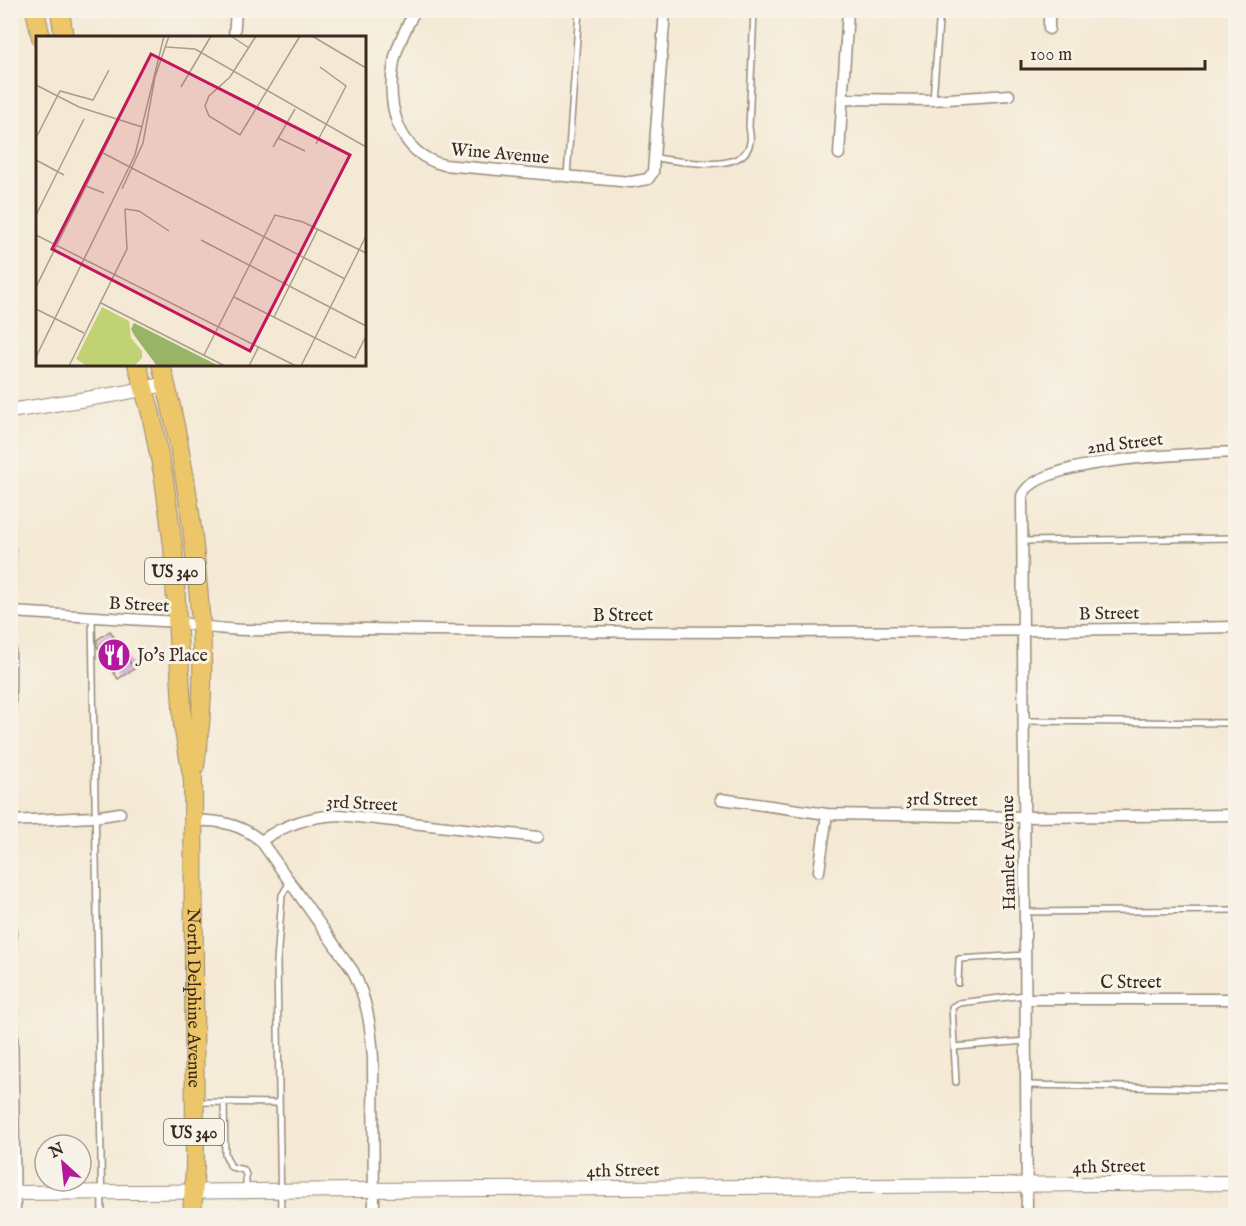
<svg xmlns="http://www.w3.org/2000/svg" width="1246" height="1226" viewBox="0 0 1246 1226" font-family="'IM FELL English',serif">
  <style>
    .building { fill: #cc9ed7 }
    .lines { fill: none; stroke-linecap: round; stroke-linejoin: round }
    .service-casing { stroke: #988a79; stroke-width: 8 }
    .minor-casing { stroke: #988a79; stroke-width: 13 }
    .tertiary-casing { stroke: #988a79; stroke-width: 16 }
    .primary-casing { stroke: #988a79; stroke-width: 20 }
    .service { stroke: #fff; stroke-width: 5 }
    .minor { stroke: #fff; stroke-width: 10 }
    .tertiary { stroke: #fff; stroke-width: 14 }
    .primary { stroke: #ecc669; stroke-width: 18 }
    .labels { text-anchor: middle; stroke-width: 6; stroke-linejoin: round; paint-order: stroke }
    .shield { fill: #f7f3e8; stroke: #73665b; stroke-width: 1.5 }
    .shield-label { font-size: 16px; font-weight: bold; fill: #3b2a1e }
    .street-label { font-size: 18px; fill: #3b2a1e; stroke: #f7f3e8 }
    .poi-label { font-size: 18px; fill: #3b2a1e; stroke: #f7f3e8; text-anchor: start }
    .inset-road { fill: none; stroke: #aa9d8b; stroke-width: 1.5 }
    .view { fill: #c2185b; fill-opacity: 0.15; stroke: #c2185b; stroke-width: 3 }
    .inset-edge { fill: none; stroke: #3b2a1e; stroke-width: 3 }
  </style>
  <rect width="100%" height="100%" fill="#f7f3e8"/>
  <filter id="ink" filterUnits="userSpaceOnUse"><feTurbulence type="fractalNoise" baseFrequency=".0167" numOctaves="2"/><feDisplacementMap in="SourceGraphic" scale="12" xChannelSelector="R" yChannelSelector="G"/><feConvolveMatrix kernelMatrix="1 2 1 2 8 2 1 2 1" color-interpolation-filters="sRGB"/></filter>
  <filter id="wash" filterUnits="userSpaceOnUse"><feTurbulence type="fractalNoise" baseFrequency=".008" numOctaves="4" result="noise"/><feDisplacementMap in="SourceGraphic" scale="24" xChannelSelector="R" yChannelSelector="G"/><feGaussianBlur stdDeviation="1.35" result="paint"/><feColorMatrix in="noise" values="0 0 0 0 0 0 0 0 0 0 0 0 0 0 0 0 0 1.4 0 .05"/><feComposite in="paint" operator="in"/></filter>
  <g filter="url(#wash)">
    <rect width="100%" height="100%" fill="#f4e9d4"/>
    <g id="blocks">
      <path class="building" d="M110,631L134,669L118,679L97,646V640Z"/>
    </g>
  </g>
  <g filter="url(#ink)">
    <use href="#blocks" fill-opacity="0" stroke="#988a79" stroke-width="1.5"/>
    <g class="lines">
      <defs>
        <path id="service" d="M933,100L940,10
          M654,158C677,160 745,176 750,142C751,138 750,132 749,127L754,10
          M567,176L579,10
          M1022,541L1236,538
          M92,618L102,1216
          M1023,721L1236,723
          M1025,912L1236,910
          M958,983L959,959L1026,955
          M955,1047L1026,1041
          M956,1082L952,1007L959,1003L1025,995
          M1026,1085L1236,1089
          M199,1102L279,1103
          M224,1102L225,1154L231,1167L244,1170L246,1175V1190
          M281,1216L277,962L282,895L290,882"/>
        <path id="minor" d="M415,10C407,27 397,44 394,62C386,105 397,153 444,165L631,182L648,179L653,172L665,10
          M1049,29V10
          M234,38L236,10
          M843,99L933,100L1009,95
          M839,154L848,10
          M10,551V729
          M12,612L178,622C220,631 265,632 308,628C617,634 926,633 1236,627
          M721,799L827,814L1023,817L1236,815
          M10,821L94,817L120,813
          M193,821C219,820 241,824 261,841L353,971C367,999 371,1027 373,1058L374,1216
          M261,841C285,824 310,816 340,815L538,837
          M819,871L827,814
          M10,883L15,1216
          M1027,999H1236
          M1027,1216L1022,496C1037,457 1196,454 1236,452"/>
        <path id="tertiary" d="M10,411L118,394L166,384
          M10,1193L1236,1183"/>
        <g id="primary">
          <path d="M35,10L41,38"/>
          <path d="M60,10L64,38"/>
          <path id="s1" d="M137,364L151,414L164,479L173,546L183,726L193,780L195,1166L192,1216"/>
          <path d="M161,364C178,431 190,498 196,566C203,633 206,700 195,766"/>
        </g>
      </defs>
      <use href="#service" class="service-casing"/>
      <use href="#minor" class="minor-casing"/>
      <use href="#tertiary" class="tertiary-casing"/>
      <use href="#primary" class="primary-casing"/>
      <use href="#service" class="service"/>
      <use href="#minor" class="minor"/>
      <use href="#tertiary" class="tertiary"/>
      <use href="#primary" class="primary"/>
    </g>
  </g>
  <defs>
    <symbol id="restaurant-disc" viewBox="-11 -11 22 22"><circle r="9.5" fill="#b5179e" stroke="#f7f3e8"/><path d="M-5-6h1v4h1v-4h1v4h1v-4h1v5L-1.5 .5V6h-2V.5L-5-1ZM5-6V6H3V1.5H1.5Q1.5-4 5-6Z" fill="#fff"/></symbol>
  </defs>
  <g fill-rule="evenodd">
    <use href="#restaurant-disc" x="95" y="636" width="38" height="38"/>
  </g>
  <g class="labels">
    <g class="shield">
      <rect x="145" y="558" width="60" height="26" rx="4.5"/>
      <rect x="164" y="1119" width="60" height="26" rx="4.5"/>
    </g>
    <g class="shield-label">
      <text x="175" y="577">US 340</text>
      <text x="194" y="1138">US 340</text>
    </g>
    <g class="street-label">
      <text transform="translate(500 153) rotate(5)" y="6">Wine Avenue</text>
      <text transform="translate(1125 443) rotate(-7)" y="6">2nd Street</text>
      <text transform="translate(139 604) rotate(3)" y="6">B Street</text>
      <text transform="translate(1109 613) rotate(-1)" y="6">B Street</text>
      <text x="623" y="621">B Street</text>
      <text transform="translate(942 799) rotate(1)" y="6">3rd Street</text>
      <text transform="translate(362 803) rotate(3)" y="6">3rd Street</text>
      <text transform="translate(1008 853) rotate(-91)" y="6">Hamlet Avenue</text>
      <text x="1131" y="988">C Street</text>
      <text dy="6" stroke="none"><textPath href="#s1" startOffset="639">North Delphine Avenue</textPath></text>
      <text transform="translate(1109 1166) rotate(-1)" y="6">4th Street</text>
      <text transform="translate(623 1170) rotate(-1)" y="6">4th Street</text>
    </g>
    <g class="poi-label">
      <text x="137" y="661">Jo's Place</text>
    </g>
  </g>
  <g transform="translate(36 36)">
    <rect width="330" height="330" fill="#f4e9d4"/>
    <path d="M66,271L93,285L95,302L106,315V322L98,330H51L40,323Z" fill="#c1d275"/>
    <path d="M98,287L183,330H121L98,299L95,293Z" fill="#98b466"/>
    <path class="inset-road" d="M195,0L213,12M220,0L194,41L173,60L169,70L173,80L204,99L264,0M276,0L330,32M130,11L159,13L330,111M0,49L43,71L106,91M145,51L175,0M0,102L24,55L57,64L73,34M242,102L269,115M280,108L310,50L284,31M237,111L259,73M67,117L309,243M0,124L28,139M50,150L68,157M86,153L107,107L119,41L133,0M89,173L103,175L133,195M0,179L48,83M0,199L260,330M165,204L330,290M0,251L77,96M198,261L319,322L330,300M65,267L189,330M0,273L48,297M238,281L282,193M168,319L239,179L267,186L330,217M0,321L99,119L128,0M33,330L91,213L89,173M213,330L223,310M265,330L330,200"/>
    <path class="view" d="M115,18L314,119L214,315L16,213Z"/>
    <rect width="330" height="330" class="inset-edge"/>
  </g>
  <rect width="1246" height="1226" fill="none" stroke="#f7f3e8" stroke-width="36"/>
  <g transform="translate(63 1163) rotate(333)"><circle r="28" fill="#f7f3e8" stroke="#aca397" stroke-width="1.5"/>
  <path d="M0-4.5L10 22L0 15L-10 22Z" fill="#b5179e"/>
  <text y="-9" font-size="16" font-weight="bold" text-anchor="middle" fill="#3b2a1e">N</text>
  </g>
  <path d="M1021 60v9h184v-9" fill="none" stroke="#3b2a1e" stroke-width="3"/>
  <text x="1030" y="60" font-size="18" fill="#3b2a1e" stroke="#f7f3e8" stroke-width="4.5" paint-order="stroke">100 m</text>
</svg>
